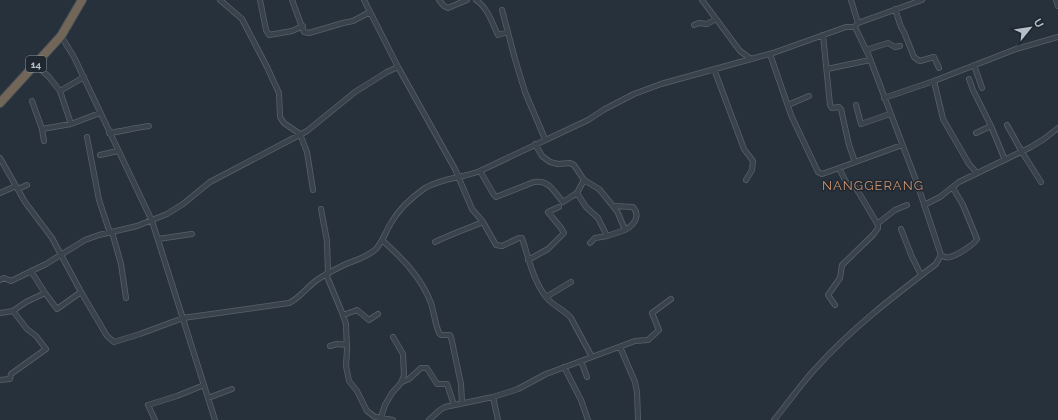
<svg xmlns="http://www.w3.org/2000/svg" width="1058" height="420" viewBox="0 0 1058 420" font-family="Raleway,sans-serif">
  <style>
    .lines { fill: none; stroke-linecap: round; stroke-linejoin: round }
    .street-casing { stroke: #58616a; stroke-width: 6 }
    .highway-casing { stroke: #454e57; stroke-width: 10 }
    .street { stroke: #3a434c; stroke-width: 4.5 }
    .highway { stroke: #726658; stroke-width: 8 }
    .labels { text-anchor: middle; stroke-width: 3; stroke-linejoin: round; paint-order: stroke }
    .shield { fill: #1f2831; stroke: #89919a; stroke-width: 1 }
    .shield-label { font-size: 10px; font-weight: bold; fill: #b6bec7 }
    .quarter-label { font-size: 13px; letter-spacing: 1px; fill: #cb906e; stroke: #1f2831 }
  </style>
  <rect width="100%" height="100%" fill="#27313c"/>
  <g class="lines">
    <defs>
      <path id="street" d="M220,0L242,19L267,67L279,93L280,117L284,123L300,134L307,152L313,190
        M260,0L266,30L269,35L292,31L303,26
        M292,0L304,32L309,33L343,23L353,21L370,12
        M364,0L398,67L455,169L472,209L483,222L496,245L502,246L519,238H522C529,259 533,281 547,298C554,307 564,309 571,318L592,357
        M439,0L444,6L448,8L467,0
        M476,0C488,8 492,23 498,35L508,32
        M702,0L740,51L751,59L773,53L846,27H855L869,56L917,183L941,255L936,264C894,296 852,328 816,368C801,384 788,403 774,420
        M851,0L858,23L856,25
        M1056,0L1058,6
        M895,9L901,27L904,32L914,57L918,60L920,61L934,57L939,68
        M502,10L515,59L525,92L545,139
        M858,23L922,0
        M694,25L699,23L707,24L716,19
        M823,35L830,105L832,108L839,107L841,109L849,145L855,162
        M61,36L74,57L152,221L215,420
        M866,50L888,43L895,47L900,46
        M770,54L791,115L818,172L822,174L839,168L846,182L856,188L878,225V228L873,235L842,265L840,278L828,295L835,305
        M36,65L49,77L60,91
        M974,65L982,88
        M714,69L744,149L753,161L752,170L746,180
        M827,69L870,60
        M969,79L973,90L991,126L1005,160
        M934,81L943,119L969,164L977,173
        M884,98L934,81L1016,49L1058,37
        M32,101L42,129L44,141
        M788,105L809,96
        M856,105L861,124L890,114
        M71,124L60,91L84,77
        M1007,125L1022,152L1041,182
        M42,129L71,124L100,113
        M109,133C123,131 135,128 149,126
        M976,133L991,126
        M87,137L99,200L110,233
        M535,144L542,156L550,162L558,164L570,163L574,165L584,180L599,189L613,206L633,207C641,216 634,225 625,230
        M100,155L118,151
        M0,158L25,202L52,238L81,292L107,336L114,342L140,334L183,318L289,303C300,298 307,287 317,280C325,274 334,270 344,265C355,260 366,258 376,249C383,241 386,231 391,223C399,209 412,197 425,188C442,178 462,178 480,171L588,120L605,109L634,94L661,84L751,59
        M839,168L902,145
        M480,171L494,195L496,197L534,182C550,180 553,191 563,202L577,193L584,180
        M18,189L27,185
        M0,193L16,186
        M577,193L586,207L598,218L607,236
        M924,205L940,197L959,182L1031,147L1044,139L1058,128
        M321,209L327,241L328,274
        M877,224L895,210L907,205
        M901,229L912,257L921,275
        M112,232L121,264L126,298
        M158,239L192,234
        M382,240C402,258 421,277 431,303C434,313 435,323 439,333L441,335H450L451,337L461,384L462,403
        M435,242C451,234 467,229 483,222
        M590,243L595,238L607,236L625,230L618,213L613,206
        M941,255C944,257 947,258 950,257C956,256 975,244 977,239L963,205L953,188
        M528,260L548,249L564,233L561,228L548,212L559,207
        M31,271L45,293
        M326,274L343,315L346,324L347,350L346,366L349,381L357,391L367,411L375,417L393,420
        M0,280L4,278L11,281L46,264L85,240L99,235L137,226L167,214L183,204L210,182L307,131L355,92L387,72L398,67
        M546,297L571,282
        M13,311L26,302L45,293L57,309L81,292
        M0,313L13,311L27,329L36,336L46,349L11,374L10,379L0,380
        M343,315L357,310L369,320L378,314
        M330,346L337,344L347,345
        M620,347L635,382L637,392L638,420
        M581,361L587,377
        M564,367L581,400L588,420
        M402,382L409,379L421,368H427L437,384H447L454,405
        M493,397L498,420
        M208,398L232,389
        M381,417L385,405L392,393L401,383L404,375L403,354L393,337
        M155,420L148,405L177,396L204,385
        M429,420L440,410L445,407L493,397L509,392L518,389L546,374L635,341L648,340L659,330L652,313L671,299"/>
      <path id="highway" d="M0,103L61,36L82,0"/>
    </defs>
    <use href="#street" class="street-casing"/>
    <use href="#highway" class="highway-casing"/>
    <use href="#street" class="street"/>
    <use href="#highway" class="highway"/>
  </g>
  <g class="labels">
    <rect class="shield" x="26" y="56" width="20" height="16" rx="3"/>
    <g class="shield-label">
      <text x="36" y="68">14</text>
    </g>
    <g class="quarter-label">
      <text x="873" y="190">NANGGERANG</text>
    </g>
  </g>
  <g transform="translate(1030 28) rotate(60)" stroke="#1f2831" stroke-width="3" paint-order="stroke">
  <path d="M0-3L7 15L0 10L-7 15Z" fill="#b6bec7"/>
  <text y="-6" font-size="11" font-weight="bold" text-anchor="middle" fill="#b6bec7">U</text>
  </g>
</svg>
